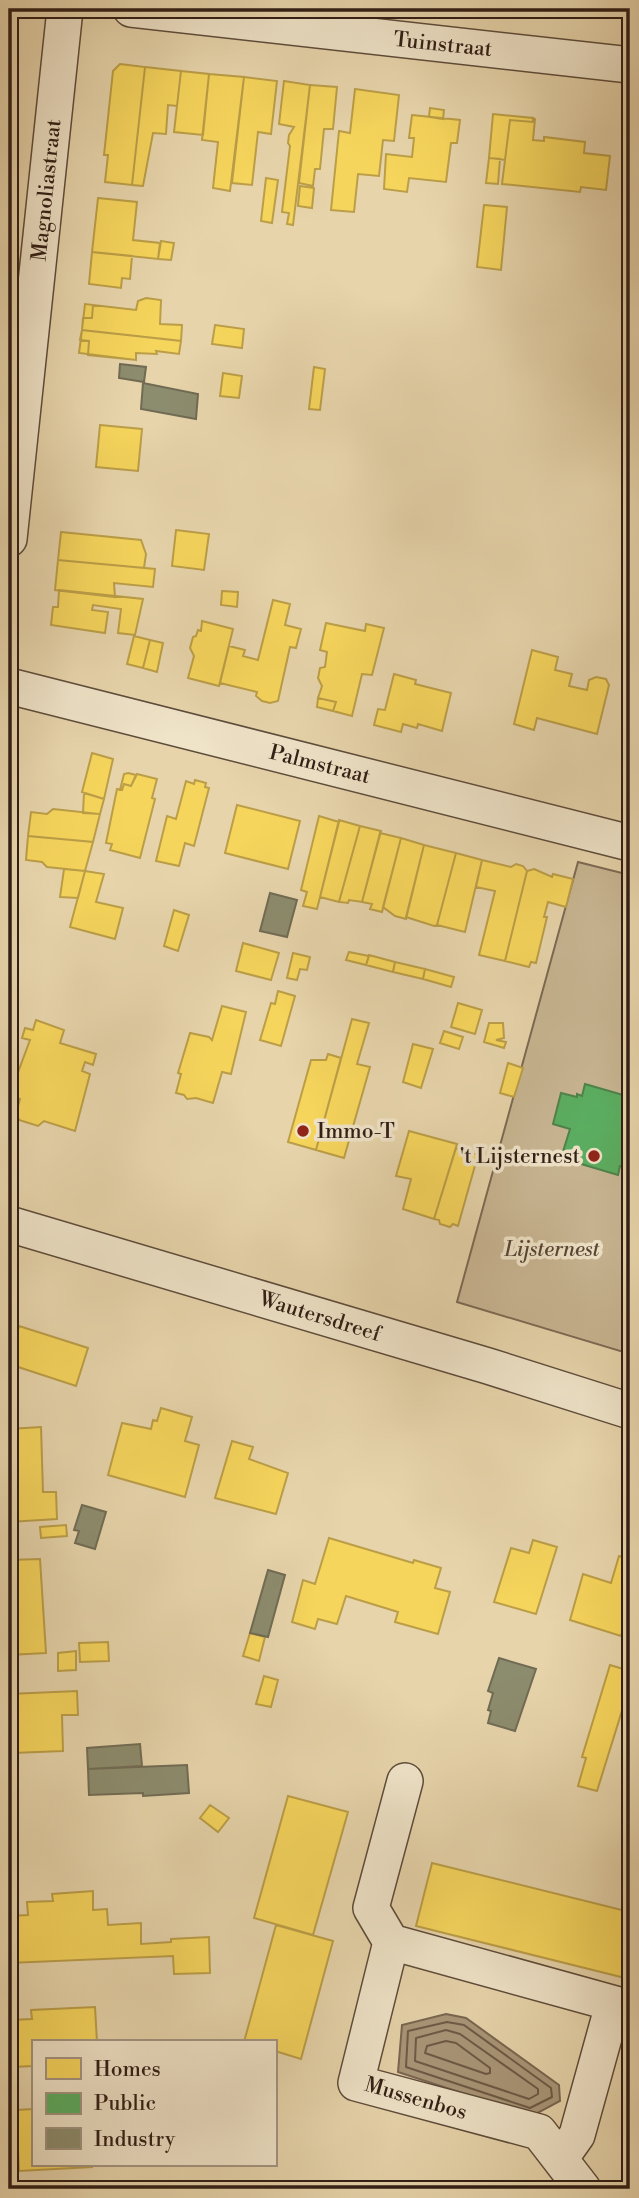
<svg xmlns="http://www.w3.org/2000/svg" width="639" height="2198" viewBox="0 0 639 2198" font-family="'Libre Bodoni',serif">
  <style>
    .green { fill: #c8b592; stroke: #7c6a54; stroke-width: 2 }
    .water { fill: #a99678; stroke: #796651; stroke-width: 2 }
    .homes { fill: #f6d55c; stroke: #bb9e47; stroke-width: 2 }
    .public { fill: #5aae61; stroke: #4e834a; stroke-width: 2 }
    .industry { fill: #8c8c6e; stroke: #716b54; stroke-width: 2 }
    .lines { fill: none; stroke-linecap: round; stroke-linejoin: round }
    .shore { stroke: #6d5a47; stroke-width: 2 }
    .minor-casing { stroke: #5e4c3b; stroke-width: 38 }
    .minor { stroke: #efe3c8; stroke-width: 35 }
    .poi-dot { fill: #8f2418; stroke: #efe3c8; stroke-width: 2.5 }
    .labels { text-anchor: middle; stroke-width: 7; stroke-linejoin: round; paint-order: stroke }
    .street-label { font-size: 21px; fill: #311e16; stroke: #efe3c8 }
    .poi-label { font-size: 21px; fill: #311e16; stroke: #efe3c8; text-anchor: start }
    .park-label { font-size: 21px; font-style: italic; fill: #574435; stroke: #efe3c8 }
  </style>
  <rect width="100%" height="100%" fill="#e7d4ab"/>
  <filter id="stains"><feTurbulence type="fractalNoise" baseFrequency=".00286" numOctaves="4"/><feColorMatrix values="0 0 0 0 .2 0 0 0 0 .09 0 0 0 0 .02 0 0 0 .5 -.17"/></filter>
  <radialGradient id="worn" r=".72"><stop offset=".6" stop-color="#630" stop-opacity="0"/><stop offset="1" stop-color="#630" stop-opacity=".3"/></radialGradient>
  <path class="green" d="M578,862L630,875V1354L457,1302Z"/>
  <path class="water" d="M446,2014L466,2018L559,2085L560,2101L532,2116L398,2072L402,2025Z"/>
  <path class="homes" d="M9,59H13L9,95Z
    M120,64L145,67L132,185L105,182L108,155H104L113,71Z
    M145,67L181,71L177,106L168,105L166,134L153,133L143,186L132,185Z
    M181,71L209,74L203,135L174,132Z
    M209,74L244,77L230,191L213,188L218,142L202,140Z
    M244,77L277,81L271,134L258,132L252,185L232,183Z
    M284,81L310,85L293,225L287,224L289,213L282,212L290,146L288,143L289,135L294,127L279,124Z
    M310,85L337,87L333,129H324L320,169H315L313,186L299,183Z
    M355,89L399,95L394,141L383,140L379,176L358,174L354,212L331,210L339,131L350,133Z
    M430,108L444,110L443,119L429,117Z
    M9,113L14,114L12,138H9Z
    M493,114L533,118V122L510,120L505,160L489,158Z
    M412,115L460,120L457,143H451L446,182L409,178L407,192L384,189L386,154L412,157L414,138H409Z
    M533,118L535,119L533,140L544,141V137L585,142L584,153L610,156L606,190L581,187L580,192L502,184L510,120L533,122Z
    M489,158L500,159L498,184L486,183Z
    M266,178L278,180L272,223L261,221Z
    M300,186L314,188L312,208L298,206Z
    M98,198L137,202L133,240L160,243L158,259L92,252Z
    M484,205L507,207L501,270L477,267Z
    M161,241L174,243L171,260L158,259Z
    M92,252L132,256L130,279L122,278L121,288L89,284Z
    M146,298L161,300L160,324L182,325L181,341L82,330L85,304L136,310L138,301Z
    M146,298L161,300L160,324L182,325L181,341L82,330L83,318H92L93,305L136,310L138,301Z
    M215,325L244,329L242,348L212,344Z
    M82,330L181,341L179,354L156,351L157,354L136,353V360L79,353Z
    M82,330L181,341L179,354L156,351L157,354L136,353V360L88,355L89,341L80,340Z
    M314,367L325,369L320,410L309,409Z
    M223,373L242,376L239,398L220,396Z
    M100,425L142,429L138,471L96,467Z
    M176,530L209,534L204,570L172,566Z
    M61,532L141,540L146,554L144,568L58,560Z
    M58,560L155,569L153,587L114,583L115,597L55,590Z
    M59,590L143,599L135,635L118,633L121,609L93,605L92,610L108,612L105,633L51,625L53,607H58Z
    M222,591L238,592L237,607L221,605Z
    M273,600L290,604L285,625L301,629L296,648L290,647L278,701L270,703L262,701L256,696L257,692L220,683L229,646L245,650L243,656L258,660Z
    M202,621L233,629L219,686L188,678L194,656L190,648L193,637L196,636L198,630L201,631Z
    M326,623L365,631L366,624L384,628L372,675L362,674L352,716L333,711L336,702L318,698L322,686L318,678L320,668L325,667L327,652L320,650Z
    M134,636L150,640L143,668L127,664Z
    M150,640L163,643L157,672L143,668Z
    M532,650L558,657L555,670L572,674L569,686L587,690L589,680L596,677L606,679L609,685L597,734L537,718L534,730L514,724Z
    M394,674L416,680L415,684L451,693L442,731L418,724L417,728L403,724L401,732L374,725L378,709L385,710Z
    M318,698L336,702L333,711L317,707Z
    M92,753L113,759L104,799L82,792Z
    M128,773L136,775L131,786L124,784L122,790H120L124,774Z
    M137,774L157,779L152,798L155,799L140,858L110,850L112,844L106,843L117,789L122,790L124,784L131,786Z
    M195,780L206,783L205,787L209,788L194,846L185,843L179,866L156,861L167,816L176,819L186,781L194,784Z
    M84,793L104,799L100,814L83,813Z
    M237,805L300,821L288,869L225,853Z
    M53,809L100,814L93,842L28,836L31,812L47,814Z
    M319,816L339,822L317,909L303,906L307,892L301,890Z
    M339,820L360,826L339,902L320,897Z
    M360,826L381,831L362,902L349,900L348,903L339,902Z
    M380,833L401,838L382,912L370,909L372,904L362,902Z
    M28,836L93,842L85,871L47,867L42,862L26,860Z
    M401,838L424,845L406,919L395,916L383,907Z
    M424,845L456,853L437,925L434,926L406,917Z
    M456,853L482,860L465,932L437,925Z
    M482,860L511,867L516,864L523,866L527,871L505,961L479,955L495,891L476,887Z
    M64,869L85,871L78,898L60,897Z
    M534,869L552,877L553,874L573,879L566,907L548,902L544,917H547L536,963L531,962L529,967L505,961L527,871Z
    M85,871L104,874L96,902L123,908L115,939L70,927Z
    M174,910L189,915L178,951L164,946Z
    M243,943L279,953L271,980L236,971Z
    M349,952L369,956L366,965L346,960Z
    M293,953L310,957L307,970L300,969L297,980L287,978Z
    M369,955L395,962L393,972L366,965Z
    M395,962L425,969L423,979L393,972Z
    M425,969L454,977L451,987L423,979Z
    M278,991L295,996L281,1046L260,1040L271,1003L275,1004Z
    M458,1003L482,1010L475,1034L451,1027Z
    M222,1006L246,1012L231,1074L222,1072L213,1103L196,1098L187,1099L184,1095L176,1093L181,1074L178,1073L190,1033L209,1037L212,1040Z
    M352,1019L369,1023L357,1064L370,1067L344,1158L316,1150Z
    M36,1020L64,1030L60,1043L96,1054L93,1065L85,1062L82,1071L90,1074L75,1131L44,1121L38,1126L19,1120L16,1113L20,1099L12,1097L17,1075L30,1040L22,1038L25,1028L33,1030Z
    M489,1023H503L504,1038L496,1040L506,1042L504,1048L484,1042Z
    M444,1031L463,1037L459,1049L440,1043Z
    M413,1044L433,1049L421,1088L403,1082Z
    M328,1054L341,1058L316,1150L288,1142L311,1060H326Z
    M508,1063L523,1068L514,1097L500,1093Z
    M409,1131L457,1144L434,1219L403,1209L411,1179L396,1176Z
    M456,1148L478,1155L458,1226L453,1224L450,1227L440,1224L439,1220L434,1219Z
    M19,1326L88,1348L76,1386L9,1364Z
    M161,1408L192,1417L185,1441L199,1445L185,1497L108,1475L122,1423L151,1429L153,1420L157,1421Z
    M41,1427L43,1492H56L57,1519L9,1522V1429Z
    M232,1441L253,1447L249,1459L288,1473L276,1514L215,1498Z
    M66,1525L67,1536L41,1538L40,1527Z
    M329,1538L413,1563L414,1560L441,1568L435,1588L450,1592L438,1634L395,1622L398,1612L346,1596L337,1624L318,1619L315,1629L292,1622L303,1580L315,1584Z
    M533,1540L557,1547L536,1614L494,1602L511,1548L529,1553Z
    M619,1556L630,1559V1608L621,1636L570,1620L583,1574L611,1583Z
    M40,1559L46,1653L9,1655V1560Z
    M250,1633L265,1637L259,1661L243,1656Z
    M108,1642L109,1661L80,1662L79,1643Z
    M76,1651V1670L58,1671V1653Z
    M610,1665L630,1671V1685L597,1791L578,1786L586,1758L582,1757Z
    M264,1676L278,1680L271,1707L256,1704Z
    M77,1691L78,1715H62L63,1751L13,1753L12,1721H9V1694Z
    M288,1796L348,1812L313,1935L254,1918Z
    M210,1805L229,1818L218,1832L200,1818Z
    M432,1863L630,1912V1958L625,1978L416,1926Z
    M93,1891V1910L107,1909L108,1925L141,1923V1944L171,1942V1939L209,1937L210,1973L174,1974L173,1956L9,1963V1916L28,1915L27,1902L53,1901L52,1894Z
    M276,1925L333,1941L301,2059L275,2051V2042H244Z
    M95,2007L97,2042H33V2066L13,2067L10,2020L32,2019L31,2010Z
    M33,2109V2165H92V2167L19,2171L16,2110Z
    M202,2184L224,2189H200Z"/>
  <path class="public" d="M585,1084L630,1097V1167L620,1166L618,1175L561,1158L570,1129L553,1124L561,1093L577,1097V1094L582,1096Z"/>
  <path class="industry" d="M120,364L146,367L144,382L119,378Z
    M143,383L198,394L196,419L141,409Z
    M270,893L297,900L287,937L260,931Z
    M82,1505L106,1512L95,1549L75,1543L79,1531L74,1530Z
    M268,1570L285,1575L268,1637L250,1633Z
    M499,1658L536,1669L515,1731L488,1723L491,1711L488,1710L493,1693L488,1691Z
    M140,1744L142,1766L88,1769L87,1748Z
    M187,1765L189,1793L143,1796V1793L89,1795L88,1769Z"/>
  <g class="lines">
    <path class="shore" d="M447,2022L464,2025L551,2088L552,2097L530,2108L406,2067L408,2031Z
      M446,2030L460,2034L538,2089V2094L529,2099L415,2061L416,2038Z
      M446,2041L456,2043L490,2068V2073L486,2074L425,2053L427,2046Z"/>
    <defs>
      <path id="minor" d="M131,9L630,65
        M9,539L65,9
        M9,686L630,843
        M9,1224L488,1366L630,1411
        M391,1942L371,1908L405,1781
        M560,2159L577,2135L613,2005
        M583,2189L539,2132L356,2083L391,1942L630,2008"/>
    </defs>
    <use href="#minor" class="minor-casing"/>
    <use href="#minor" class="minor"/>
  </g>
  <g class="poi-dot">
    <circle cx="303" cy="1131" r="7"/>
    <circle cx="594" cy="1156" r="7"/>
  </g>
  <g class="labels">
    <g class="street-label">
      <text transform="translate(443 44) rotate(6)" y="7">Tuinstraat</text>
      <text transform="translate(46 190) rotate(-84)" y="7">Magnoliastraat</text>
      <text transform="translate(320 764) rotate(14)" y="7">Palmstraat</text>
      <text transform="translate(320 1316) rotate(17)" y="7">Wautersdreef</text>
      <text transform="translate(416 2098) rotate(16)" y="7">Mussenbos</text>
    </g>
    <g class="poi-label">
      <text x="317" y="1138">Immo-T</text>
      <text x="580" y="1163" text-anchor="end">'t Lijsternest</text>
    </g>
    <g class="park-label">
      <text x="552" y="1256">Lijsternest</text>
    </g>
  </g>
  <rect width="639" height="2198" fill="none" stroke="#e7d4ab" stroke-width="35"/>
  <rect x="10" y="10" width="618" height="2177" fill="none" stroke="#311e16" stroke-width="3.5"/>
  <rect x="18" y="18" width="604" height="2163" fill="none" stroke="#311e16" stroke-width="2"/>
  <rect x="32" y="2040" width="245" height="126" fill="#efe3c8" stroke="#a39481" stroke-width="2"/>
  <rect x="46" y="2058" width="35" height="21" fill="#f6d55c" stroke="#a39481" stroke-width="2"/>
  <text x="94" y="2076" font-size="21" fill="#311e16">Homes</text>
  <rect x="46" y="2093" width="35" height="21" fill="#5aae61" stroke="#a39481" stroke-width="2"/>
  <text x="94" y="2110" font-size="21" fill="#311e16">Public</text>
  <rect x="46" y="2128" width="35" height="21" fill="#8c8c6e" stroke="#a39481" stroke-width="2"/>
  <text x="94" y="2146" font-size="21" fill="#311e16">Industry</text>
  <rect width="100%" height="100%" filter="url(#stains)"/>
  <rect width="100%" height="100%" fill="url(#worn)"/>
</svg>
